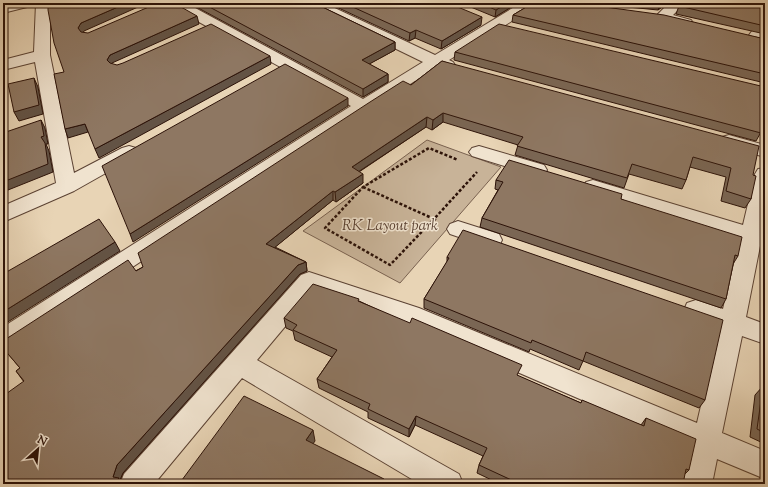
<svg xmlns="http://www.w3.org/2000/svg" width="768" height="487" viewBox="0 0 768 487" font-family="'Sorts Mill Goudy',serif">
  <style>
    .green { fill: #c8b398; stroke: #7a6250 }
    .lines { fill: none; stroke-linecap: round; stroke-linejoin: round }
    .street-casing { stroke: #5b4233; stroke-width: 2 }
    .path { stroke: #2c1208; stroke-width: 2.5; stroke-dasharray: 3 2; stroke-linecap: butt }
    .street { fill: #f0e3cf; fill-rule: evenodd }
    .wall { fill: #7a6654; stroke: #2c1208 }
    .shaded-wall { fill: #635345; stroke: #2c1208 }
    .building { fill: #8e7762; stroke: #2c1208 }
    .labels { text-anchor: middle; stroke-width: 3; stroke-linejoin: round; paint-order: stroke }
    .park-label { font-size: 15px; font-style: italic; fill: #5b4233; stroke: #f0e3cf }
  </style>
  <rect width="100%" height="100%" fill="#e8d4b5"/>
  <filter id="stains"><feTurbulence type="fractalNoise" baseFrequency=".005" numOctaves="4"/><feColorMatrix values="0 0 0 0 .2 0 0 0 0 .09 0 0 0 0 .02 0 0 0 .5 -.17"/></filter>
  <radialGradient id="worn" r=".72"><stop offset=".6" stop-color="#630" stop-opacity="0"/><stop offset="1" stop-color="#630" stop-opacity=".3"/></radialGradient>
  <path class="green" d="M427,140L501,167L400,283L303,231Z"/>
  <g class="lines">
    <defs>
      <path id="street" d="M9,3H33L31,6L3,13V5Z
        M36,3H50V55L74,173L122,148L129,146L136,148L139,152L136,156L74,191L3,222V206L56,183L35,62L3,70V60L34,52Z
        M168,3H186L363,99L423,62L308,6L306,3H324L435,55L521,3H538L536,6L449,60L453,62L455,65L453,68L447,70L437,67L369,110L12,347L3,350V327L351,106L170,6Z
        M669,3H685L673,15L691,20L693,23L691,26L686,27L657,20L655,17Z
        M765,22C765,34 766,45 750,41L747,38C752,31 757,23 765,22Z
        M729,135L765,145V157L722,145L720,141L722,137Z
        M479,146L544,165L547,170L544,175L537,176L472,156L469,152L472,148Z
        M765,168V223L763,231H765V247L760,246L746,317L765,324V344L742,336L722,433L765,451V479L717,459L712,484H682L691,447L401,322L314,292L257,360L459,474L463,484H420L242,378L154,484H120L124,474L301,275L309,272L419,308L697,423L719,328L687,317L684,310L687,303L696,300L723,309L740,239L586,192L583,187L586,182L593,180L743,225L755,174L758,169Z
        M458,221L499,234L502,240L499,246L491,248L450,234L447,229L450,224Z"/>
    </defs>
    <use href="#street" class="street-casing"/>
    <path class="path" d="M363,187L434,219L477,172
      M436,220L434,219L390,265L325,228L363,187L429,148L458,160"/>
    <use href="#street" class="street"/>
  </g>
  <path class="wall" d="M189,3H314L395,42V50L369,64L388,74V82L363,97Z
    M328,3H448L481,25L441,49L415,38L409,41Z
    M461,3H518L495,17Z
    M533,3H667L658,10L608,5H604L605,7L765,39V83L512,22L513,15Z
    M765,3V34L676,14L679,6Z
    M455,52L765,87V133L761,132L756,141L454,60Z
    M442,61L753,175L751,199L745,208L721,201L726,177L690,167L686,180L682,189L629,174L624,188L515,155L518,145L443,122L432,130L426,127L359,172L363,183L336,202L333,200L275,247L306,262L307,271L300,274L123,473L120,480L123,484H3L24,382L16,371L20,368L3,348L6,339L143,267L411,85Z
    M496,180L621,199L738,256L733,264L726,299L721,308L480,227L482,218L498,190L495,189Z
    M447,257L705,400L699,408L583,361L579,370L530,349L529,352L424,308V299L447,262Z
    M359,301L518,376L581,403L641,425L646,418L689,470L684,475L683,484H500L477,473L479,465L483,456L415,425L409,437L368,418V412L319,388L317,379L332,357L295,340L293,331L286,328L284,318Z
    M763,386L765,387V444L750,437L755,395Z"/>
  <path class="shaded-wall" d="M127,3H147L84,31L81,36L78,28L81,23Z
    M507,3H518L495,17L496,10Z
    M602,3H609L608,5L603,6Z
    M661,3H667L658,10Z
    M197,16L199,24L112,63L110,68L107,60L110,55Z
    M482,17L481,25L441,49L442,41Z
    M416,30L415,38L409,41L410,33Z
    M395,42V50L362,68V60Z
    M270,56L271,64L99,158L95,149Z
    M388,74V82L363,97V89Z
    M34,78L38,87L43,114L19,121L14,112Z
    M348,98V106L133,242L130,234Z
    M443,113V122L432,130L433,120Z
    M427,117L426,127L352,176V167Z
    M41,120L45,128L48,144H46L49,151L53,172L3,192V182L41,137Z
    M85,124L88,132L68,138L65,129Z
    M363,174V183L336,202L335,192Z
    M333,191V200L268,253L266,244Z
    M115,242L120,251L3,325V312Z
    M306,262L307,271L300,274L123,473L120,480L123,484H113V477L117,465L298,265Z
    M416,416L415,425L409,437V429Z
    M313,430L315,441L308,451L306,440Z"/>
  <path class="building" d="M48,3H127L81,23L78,28L81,32L88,33L158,3H174L197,16L110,55L107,60L110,63L117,65L123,63L211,24L270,56L95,149L85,124L65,129L54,74L64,72L54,43L48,10Z
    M202,3H314L395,42L362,60L388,74L363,89Z
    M344,3H448L482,17L442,41L416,30L410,33Z
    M480,3H507L496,10Z
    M533,3H602L605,7L664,15L765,39V74L513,15Z
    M682,3H765V26L679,6Z
    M499,24L765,87V124L763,123L761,133L455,52Z
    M442,61L759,146L753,175L756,176L751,199L726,191L731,168L693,157L686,180L632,164L627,178L517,146L523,137L443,113L433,120L427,117L352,167L363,174L335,192L333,191L266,244L306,262L298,265L117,465L113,477L119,478L113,484H3V396L24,381L16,371L20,368L3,348V340L6,339L128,260L136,271L143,267L138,253L370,102L403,81L411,85Z
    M285,64L348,98L130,234L102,166Z
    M34,78L39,105L14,112L8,84Z
    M41,120L44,136L41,137L45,143L48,164L3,182V133Z
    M509,160L622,194L621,199L742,237L738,256L735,255L726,299L482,218L503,182L496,180Z
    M99,219L115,242L3,312V274Z
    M463,230L723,320L705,400L586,352L583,361L532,340L531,343L424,299L449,258L447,257Z
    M313,284L359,299L358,301L410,323L412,318L522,365L517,375L581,403L582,400L644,426L646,418L696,439L689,470L686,469L683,484H520L479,465L487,448L416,416L409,429L368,409L370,404L317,379L337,350L293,330L297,325L284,318Z
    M763,386L765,387V433L757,429Z
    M244,396L313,430L306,440L384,479L381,484H179Z"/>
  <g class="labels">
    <g class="park-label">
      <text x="390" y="230">RK Layout park</text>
    </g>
  </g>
  <rect width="768" height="487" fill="none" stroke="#e8d4b5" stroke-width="16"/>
  <rect x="4" y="4" width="760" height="479" fill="none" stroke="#2c1208" stroke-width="2"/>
  <rect x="8" y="8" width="752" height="471" fill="none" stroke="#2c1208"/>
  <g transform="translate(38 449) rotate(27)" stroke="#f0e3cf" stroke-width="3" paint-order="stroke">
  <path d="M0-3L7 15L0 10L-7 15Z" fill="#2c1208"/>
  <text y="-6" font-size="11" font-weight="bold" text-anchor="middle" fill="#2c1208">N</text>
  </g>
  <rect width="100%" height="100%" filter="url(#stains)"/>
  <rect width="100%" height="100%" fill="url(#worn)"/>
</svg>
